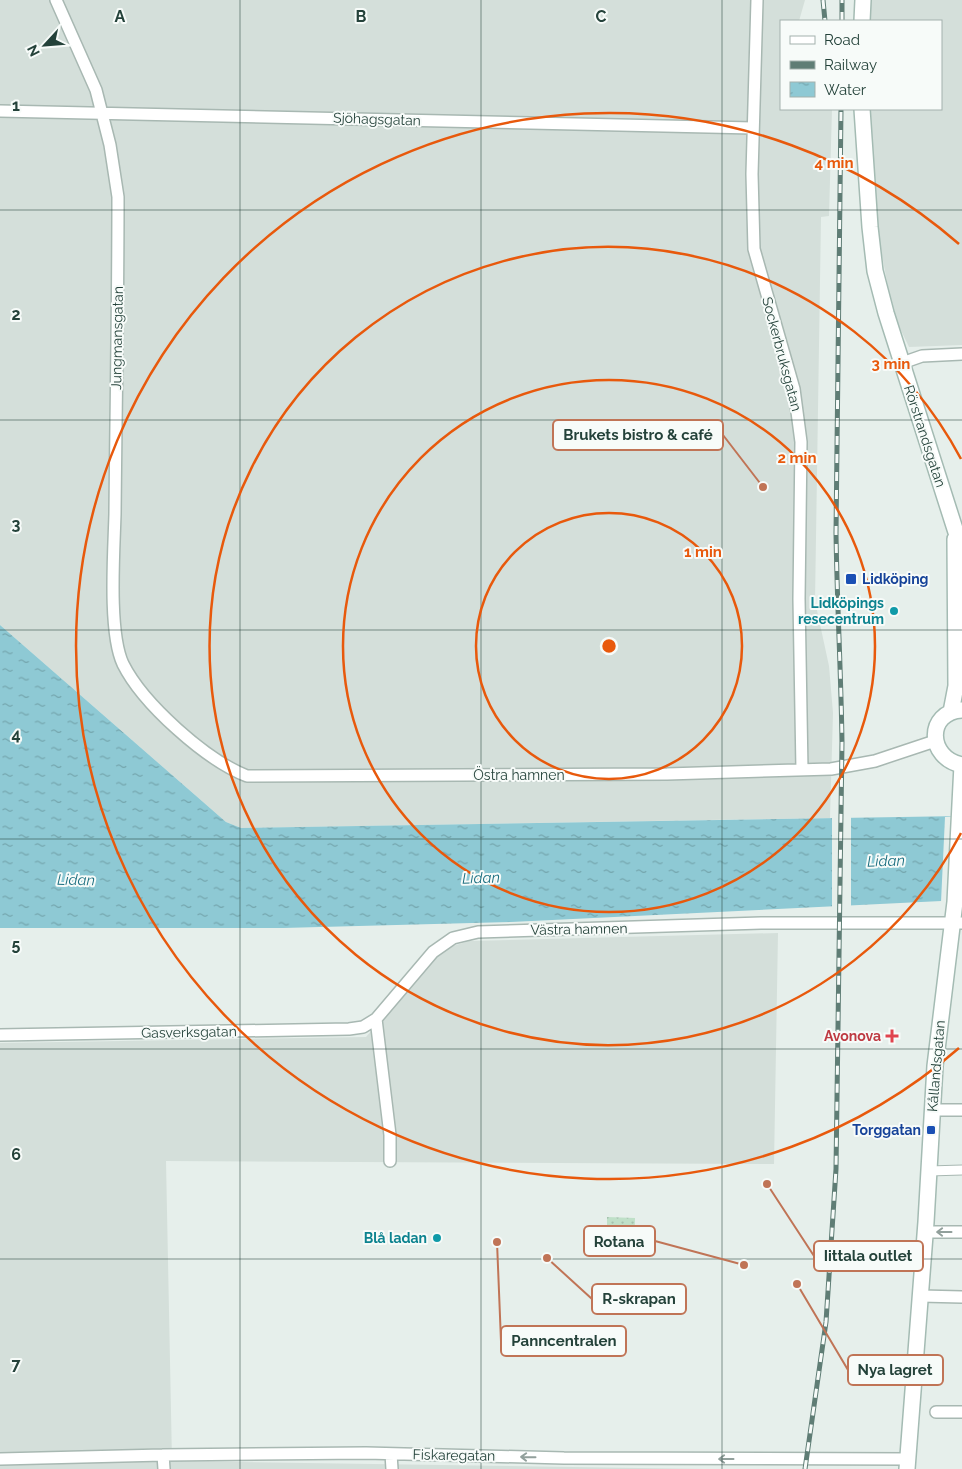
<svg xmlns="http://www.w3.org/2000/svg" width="962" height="1469" viewBox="0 0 962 1469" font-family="Raleway,sans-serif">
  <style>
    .built { fill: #d4dfda }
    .park { fill: url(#park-dots) }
    .water { fill: url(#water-ripples) }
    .pier { fill: #e6efeb }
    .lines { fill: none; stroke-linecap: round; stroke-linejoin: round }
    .pedestrian-casing { stroke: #a8b8b2; stroke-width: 11 }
    .minor-casing { stroke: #a8b8b2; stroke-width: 14 }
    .secondary-casing { stroke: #a4bbb3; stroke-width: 18 }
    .pedestrian { stroke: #fff; stroke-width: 9 }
    .minor { stroke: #fff; stroke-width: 11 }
    .secondary { stroke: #fff; stroke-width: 15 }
    .rail-casing { stroke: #5f7d75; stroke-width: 5 }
    .rail { stroke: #f7fbf9; stroke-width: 3; stroke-dasharray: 9; stroke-linecap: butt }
    .oneway { stroke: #92a09c }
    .grid { fill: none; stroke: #24423a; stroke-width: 1; stroke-opacity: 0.55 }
    .ring { fill: none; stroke: #e8590c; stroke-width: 2.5 }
    .transit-dot { fill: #1a4fb4; stroke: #f7fbf9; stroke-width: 2 }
    .culture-dot { fill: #0f9aa8; stroke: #f7fbf9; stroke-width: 2 }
    .health-dot { fill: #e0444e; stroke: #f7fbf9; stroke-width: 2 }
    .labels { text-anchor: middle; stroke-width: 4; stroke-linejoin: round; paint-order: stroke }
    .street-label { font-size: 14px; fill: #24423a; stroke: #f7fbf9 }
    .transit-label { font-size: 14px; font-weight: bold; fill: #164399; stroke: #f7fbf9; text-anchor: start }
    .culture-label { font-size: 14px; font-weight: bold; fill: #0d838f; stroke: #f7fbf9; text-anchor: end }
    .health-label { font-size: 14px; font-weight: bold; fill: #be3a42; stroke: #f7fbf9; text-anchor: end }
    .water-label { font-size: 15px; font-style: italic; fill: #1c6f80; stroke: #f7fbf9 }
    .grid-label { font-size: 16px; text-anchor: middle; font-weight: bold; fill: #24423a; stroke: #f7fbf9; stroke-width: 4; stroke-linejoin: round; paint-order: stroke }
    .centre { fill: #e8590c; stroke: #f7fbf9; stroke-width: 2.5 }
    .ring-label { font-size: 15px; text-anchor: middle; font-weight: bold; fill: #e8590c; stroke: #f7fbf9; stroke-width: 4; stroke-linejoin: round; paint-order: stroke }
    .leader { fill: none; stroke: #c07456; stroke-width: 2 }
    .callout-dot { fill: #c07456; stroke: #f7fbf9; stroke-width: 2 }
    .callout { fill: #f7fbf9; stroke: #c07456; stroke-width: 2 }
    .callout-label { font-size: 15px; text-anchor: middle; font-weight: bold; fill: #24423a }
  </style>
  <defs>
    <pattern id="park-dots" width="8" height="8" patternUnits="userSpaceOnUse" patternTransform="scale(1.25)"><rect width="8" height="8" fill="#bfe0c8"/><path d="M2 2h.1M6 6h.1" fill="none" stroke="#a4c1ad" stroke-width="1.8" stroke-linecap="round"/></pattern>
    <pattern id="water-ripples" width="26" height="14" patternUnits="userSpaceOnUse" patternTransform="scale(1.25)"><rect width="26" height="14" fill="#8ec9d4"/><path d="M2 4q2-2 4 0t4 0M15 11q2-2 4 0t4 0" fill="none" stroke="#74a5ad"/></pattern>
  </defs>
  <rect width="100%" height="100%" fill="#e6efeb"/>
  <path class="built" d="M0,0H805L799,21H781V109H832L829,216L821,217L815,601L829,666L833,713L830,818L241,828L226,822L0,625Z
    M870,0H962V345L909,347L898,324L889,292L877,229L871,140L870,109H941V21H869Z
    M778,933L774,1164L166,1161L172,1461L704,1469H0V1043L366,1037L436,956L450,947L469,941Z"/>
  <path class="park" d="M607,1217L635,1218L634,1256H607Z"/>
  <path class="water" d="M0,625L226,822L241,828L962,816V900L511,922L283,928H0Z"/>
  <path class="pier" d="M832,816H851V908L832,909Z
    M962,816V901L941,902L945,817Z"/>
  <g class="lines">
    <defs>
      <path id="pedestrian" d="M929,1171L962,1170"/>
      <path id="minor" d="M56,0L96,90L110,145L118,197C118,303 116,408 115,514C114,551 108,632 123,664C143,704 206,760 247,776L667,774L831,769L875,761L935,741
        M757,0L752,174L754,249L794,389L801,442L799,599L802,770
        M0,111L753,128
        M902,363L922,356L962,354
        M0,1035L349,1029L363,1027L376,1019
        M932,1110H962
        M390,1161V1135L376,1019L433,952L453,938L478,932L761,923H962
        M925,1232H962
        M921,1296L962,1297
        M936,1412H962
        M391,1454L392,1469
        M163,1455L164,1469
        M0,1459L163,1455L366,1453L564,1458L909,1459"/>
      <path id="secondary" d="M862,21L863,0
        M862,109L870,227L875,271L886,313L962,551
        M951,712L956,686L955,539
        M907,1469L926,1222L935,1066L955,902L962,765C927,758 926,712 962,710"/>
    </defs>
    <use href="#pedestrian" class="pedestrian-casing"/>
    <use href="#minor" class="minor-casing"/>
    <use href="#secondary" class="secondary-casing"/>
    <use href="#pedestrian" class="pedestrian"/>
    <use href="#minor" class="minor"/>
    <use href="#secondary" class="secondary"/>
    <defs>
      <path id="rail" d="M823,0L825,21
        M842,21V0
        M805,1469L826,1322L836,1169L842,742C841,672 837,603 836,533L841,109"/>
    </defs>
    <use href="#rail" class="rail-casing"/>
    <use href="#rail" class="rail"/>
  </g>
  <defs><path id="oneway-shaft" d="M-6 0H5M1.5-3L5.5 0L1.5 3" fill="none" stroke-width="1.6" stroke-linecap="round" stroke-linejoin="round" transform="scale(1.25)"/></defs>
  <g class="oneway">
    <use href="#oneway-shaft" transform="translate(944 1232) rotate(-180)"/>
    <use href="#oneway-shaft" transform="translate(528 1457) rotate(-179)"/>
    <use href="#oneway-shaft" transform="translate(726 1459) rotate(-180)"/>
  </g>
  <path class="grid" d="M240,0V1469M481,0V1469M722,0V1469M0,210H962M0,420H962M0,630H962M0,839H962M0,1049H962M0,1259H962"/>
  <g class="ring">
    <circle cx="609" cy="646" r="133"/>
    <circle cx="609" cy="646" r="266"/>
    <path d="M961 833A399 399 0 1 1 961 459"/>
    <path d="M959 1048A533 533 0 1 1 959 244"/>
  </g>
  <g class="transit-dot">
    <rect x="845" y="573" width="12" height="12" rx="2.5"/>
    <rect x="926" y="1125" width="10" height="10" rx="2.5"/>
  </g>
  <g class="culture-dot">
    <circle cx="894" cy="611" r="5"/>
    <circle cx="437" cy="1238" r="5"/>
  </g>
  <path class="health-dot" d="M889.5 1028.5h5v5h5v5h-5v5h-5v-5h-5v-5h5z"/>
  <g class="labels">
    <g class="street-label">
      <text transform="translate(377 119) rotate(2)" y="5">Sjöhagsgatan</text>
      <text transform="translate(117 338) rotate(-89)" y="5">Jungmansgatan</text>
      <text transform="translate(782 354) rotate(75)" y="5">Sockerbruksgatan</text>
      <text transform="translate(925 436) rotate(72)" y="5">Rörstrandsgatan</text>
      <text x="519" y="780">Östra hamnen</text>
      <text transform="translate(579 929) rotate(-1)" y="5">Västra hamnen</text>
      <text transform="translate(189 1032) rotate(-1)" y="5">Gasverksgatan</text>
      <text transform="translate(936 1066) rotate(-85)" y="5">Kållandsgatan</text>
      <text transform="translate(454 1455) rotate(1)" y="5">Fiskaregatan</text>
    </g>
    <g class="transit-label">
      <text x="862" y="584">Lidköping</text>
      <text x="921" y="1135" text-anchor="end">Torggatan</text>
    </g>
    <g class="culture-label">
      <text x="884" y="608">Lidköpings<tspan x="884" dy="16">resecentrum</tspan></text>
      <text x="427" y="1243">Blå ladan</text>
    </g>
    <g class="health-label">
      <text x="881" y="1041">Avonova</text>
    </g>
    <g class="water-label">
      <text transform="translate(886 861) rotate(-2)" y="5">Lidan</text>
      <text transform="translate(481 878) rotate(-2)" y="5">Lidan</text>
      <text transform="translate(76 880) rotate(1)" y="5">Lidan</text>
    </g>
  </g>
  <g class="grid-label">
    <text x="120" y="22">A</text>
    <text x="361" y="22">B</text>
    <text x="601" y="22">C</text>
    <text x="16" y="111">1</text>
    <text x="16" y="320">2</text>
    <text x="16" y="530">3</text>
    <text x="16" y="740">4</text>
    <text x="16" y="950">5</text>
    <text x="16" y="1160">6</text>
    <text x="16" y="1370">7</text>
  </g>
  <circle cx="609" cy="646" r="8" class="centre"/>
  <g class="ring-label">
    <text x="834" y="168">4 min</text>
    <text x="891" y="369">3 min</text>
    <text x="797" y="463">2 min</text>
    <text x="703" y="557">1 min</text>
  </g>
  <path class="leader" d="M763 487L723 435M744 1265L655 1241M767 1184L814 1256M547 1258L592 1299M497 1242L501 1341M797 1284L848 1370"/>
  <g class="callout-dot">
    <circle cx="763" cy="487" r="5"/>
    <circle cx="744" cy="1265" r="5"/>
    <circle cx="767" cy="1184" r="5"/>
    <circle cx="547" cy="1258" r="5"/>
    <circle cx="497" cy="1242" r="5"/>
    <circle cx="797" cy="1284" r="5"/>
  </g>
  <g class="callout">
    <rect x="553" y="420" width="170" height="30" rx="5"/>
    <rect x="584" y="1226" width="71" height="30" rx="5"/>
    <rect x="814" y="1241" width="109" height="30" rx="5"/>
    <rect x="592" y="1284" width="94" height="30" rx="5"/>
    <rect x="501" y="1326" width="125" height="30" rx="5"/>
    <rect x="848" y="1355" width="95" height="30" rx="5"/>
  </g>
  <g class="callout-label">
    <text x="638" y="440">Brukets bistro &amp; café</text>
    <text x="619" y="1247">Rotana</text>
    <text x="868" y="1261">Iittala outlet</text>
    <text x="639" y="1304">R-skrapan</text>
    <text x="564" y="1346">Panncentralen</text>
    <text x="895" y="1375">Nya lagret</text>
  </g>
  <rect x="780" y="20" width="162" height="90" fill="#f7fbf9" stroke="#a3b1ad"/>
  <rect x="790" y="36" width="25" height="8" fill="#ffffff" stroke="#a3b1ad"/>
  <text x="824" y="45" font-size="15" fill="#24423a">Road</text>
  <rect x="790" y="61" width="25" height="8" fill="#5f7d75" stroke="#a3b1ad"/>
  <text x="824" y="70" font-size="15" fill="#24423a">Railway</text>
  <rect x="790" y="82" width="25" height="15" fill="url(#water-ripples)" stroke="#a3b1ad"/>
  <text x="824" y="95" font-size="15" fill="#24423a">Water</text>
  <g transform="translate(45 45) rotate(244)" stroke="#f7fbf9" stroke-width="4" paint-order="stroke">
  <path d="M0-4L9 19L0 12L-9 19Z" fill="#24423a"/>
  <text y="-8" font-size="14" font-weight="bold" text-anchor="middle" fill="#24423a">N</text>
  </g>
</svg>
